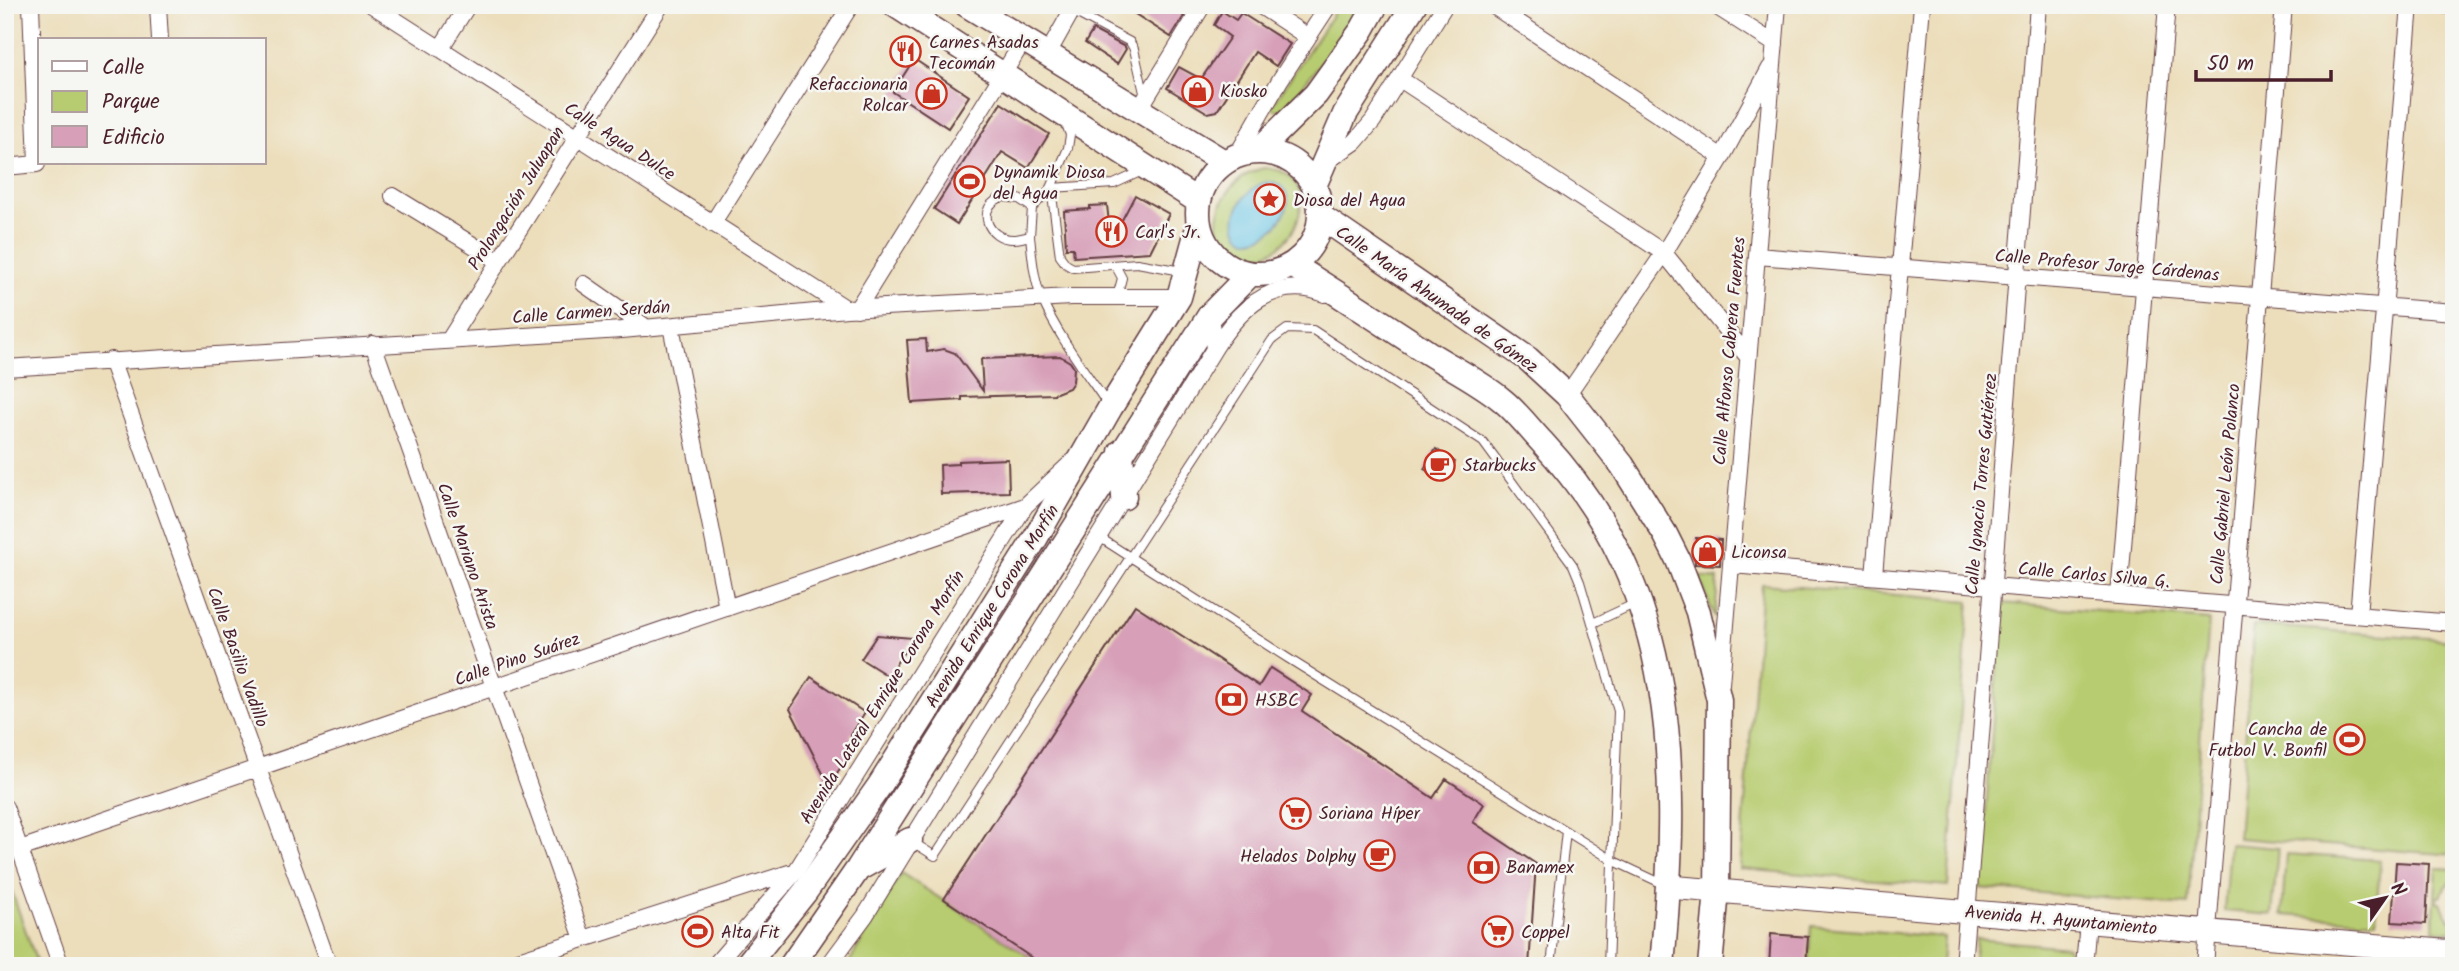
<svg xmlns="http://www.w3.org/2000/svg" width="2459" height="971" viewBox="0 0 2459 971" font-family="Kalam,sans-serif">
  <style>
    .green { fill: #b7cc70; stroke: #80764e; stroke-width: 2; fill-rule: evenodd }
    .water { fill: #67c5e5; stroke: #587288; stroke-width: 2 }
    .building { fill: #d79fb8 }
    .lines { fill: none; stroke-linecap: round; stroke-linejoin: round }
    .lane-casing { stroke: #623c41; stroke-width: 10 }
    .street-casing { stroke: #623c41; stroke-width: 18 }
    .secondary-casing { stroke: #623c41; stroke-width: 25 }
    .primary-casing { stroke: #623c41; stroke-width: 27 }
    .lane { stroke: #fff; stroke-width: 8 }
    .street { stroke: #fff; stroke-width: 16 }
    .secondary { stroke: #fff; stroke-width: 23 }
    .primary { stroke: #fff; stroke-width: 24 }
    .labels { text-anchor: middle; stroke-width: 5; stroke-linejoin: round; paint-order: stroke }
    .poi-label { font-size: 18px; fill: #4a1f2b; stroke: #f6f6f2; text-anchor: start }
    .street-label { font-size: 18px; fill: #4a1f2b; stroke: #f6f6f2 }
  </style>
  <rect width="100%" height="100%" fill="#f6f6f2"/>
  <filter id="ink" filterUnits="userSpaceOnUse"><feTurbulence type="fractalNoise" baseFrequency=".0143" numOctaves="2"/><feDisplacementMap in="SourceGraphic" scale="14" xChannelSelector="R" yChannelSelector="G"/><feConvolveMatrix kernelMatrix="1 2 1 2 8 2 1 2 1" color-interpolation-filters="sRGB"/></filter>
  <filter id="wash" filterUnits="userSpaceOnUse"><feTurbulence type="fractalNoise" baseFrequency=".00686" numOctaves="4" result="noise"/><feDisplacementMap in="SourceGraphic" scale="28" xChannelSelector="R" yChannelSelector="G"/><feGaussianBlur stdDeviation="1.57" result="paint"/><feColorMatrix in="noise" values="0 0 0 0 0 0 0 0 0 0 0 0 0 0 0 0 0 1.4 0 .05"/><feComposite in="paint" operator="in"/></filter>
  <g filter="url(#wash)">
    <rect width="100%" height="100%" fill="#ecdebb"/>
    <path class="green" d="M1339,5H1364L1355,20L1284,109L1277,111L1271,107Z
      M1264,168C1329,170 1298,264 1247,255C1197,246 1217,178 1264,168ZM1242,201L1276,227L1262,237L1236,215Z
      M1699,577L1718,579L1715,618Z
      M1762,584L1969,601L1948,886L1740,869Z
      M2002,603L2209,620L2188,905L1980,888Z
      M2254,625L2454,640V855L2238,838Z
      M2229,844L2278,848L2272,915L2224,911Z
      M2286,854L2380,860L2376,921L2282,915Z
      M2437,868L2454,869V878L2445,887L2441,896H2438V902H2441L2446,915L2454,923V932L2433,930Z
      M5,872L38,966H5Z
      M901,873L1044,966H847Z
      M1811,926L1944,937L1942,966H1808Z
      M1976,939L2068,947L2067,966H1973Z"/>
    <path class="water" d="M1267,182C1310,186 1278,242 1246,240C1221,225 1245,186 1267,182Z"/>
    <g id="blocks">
      <path class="building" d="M1121,5H1168L1184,16L1171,37Z
        M1222,11L1236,20L1241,13L1290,44L1276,66L1255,52L1217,111L1208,113L1167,88L1179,67L1201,79L1230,37L1214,25Z
        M1093,30L1125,47L1126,49L1117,64L1085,43Z
        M914,59L969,96L948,128L893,92Z
        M1001,103L1049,134L1028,168L1002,152L957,224L934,209Z
        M1135,195L1169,214L1150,252L1074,257L1073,248H1066L1064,211L1090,209V206L1107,205L1111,241Z
        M926,339L927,352L944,349L955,353L983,391L981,359L1060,356L1070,362L1074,368L1073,382L1069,388L1054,394L962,397V400L912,403L907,340Z
        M1436,449L1455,462L1444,481L1424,469Z
        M1008,459L1009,492L941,494L940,465L958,464V461Z
        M1696,538L1721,540L1720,565L1695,564Z
        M1135,605L1259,686L1270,668L1312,695L1302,711L1433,798L1446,779L1484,804L1473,822L1536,864L1529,966H1044L944,899Z
        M877,635L913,638L888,676L861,659Z
        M811,677L865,713L851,735L853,749L829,785L790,709Z
        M2396,862L2429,864L2426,924L2392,922Z
        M1771,934L1808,937L1806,966H1769Z"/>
    </g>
  </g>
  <g filter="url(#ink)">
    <use href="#blocks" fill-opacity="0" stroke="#623c41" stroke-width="2"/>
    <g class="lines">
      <defs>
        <path id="lane" d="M1072,11L1130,42L1134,49L1145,97
          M1142,171L1114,184L1051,188L1060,256L1066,264L1073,268L1137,263L1182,271
          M1003,197L1019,199L1032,208L1030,236C1025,237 1019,239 1014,239C986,240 975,206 1003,197Z
          M1032,208L1051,188L1068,148L1070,135L1066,124
          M1030,236C1032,256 1034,281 1042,299C1056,333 1087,374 1108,405
          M1115,265L1122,278L1117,297
          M1099,537L1289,659L1614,861L1663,884
          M1593,623L1634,604
          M914,843L935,856L1272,340L1287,329L1313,330L1483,442L1573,565L1580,582L1618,711L1608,966
          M1551,966L1566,831"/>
        <path id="street" d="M158,5L160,40
          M372,5L847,309
          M1259,5L1308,37
          M1492,5L1722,157
          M1714,5L1775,44
          M2442,5L2454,6
          M440,49L468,5
          M1047,55L1075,5
          M1400,79L1664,253L1748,357
          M1138,111L1203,5
          M1237,155L1280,80L1329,5
          M1326,162L1355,142L1373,121L1445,5
          M5,167L37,164L31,5
          M393,196L499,261
          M712,224L851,5
          M1757,256L2454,312
          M584,284L647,328
          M857,309L1024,40
          M671,326L727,608
          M449,340L661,5
          M373,344L583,939
          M1214,349C1239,309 1274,274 1325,294
          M111,360L329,966
          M5,368L622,330L847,309L1071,297H1179
          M1567,395L1664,253L1722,157L1770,68
          M1731,565L2454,623
          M1874,576L1922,5
          M2119,596L2167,5
          M2358,615L2410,5
          M1721,684L1778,5
          M5,807L61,966
          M20,849L1025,506
          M500,966L795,871
          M714,966L796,871L1025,506L1072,462
          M828,966L865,916L1214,349L1210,315
          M1963,966L2038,5
          M2084,966L2088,922
          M2205,966L2284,5"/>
        <path id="secondary" d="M1669,887L2454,952"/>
        <path id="primary" d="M895,5L1198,201
          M967,5L1224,162
          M1257,152L1316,94L1362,30L1376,5
          M1198 213a61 61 0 1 1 122 0a61 61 0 1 1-122 0Z
          M1314,186L1345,114L1414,5
          M1320,216L1528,359L1567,395L1622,465L1665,534L1678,560L1698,612L1719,700L1717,891L1710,966
          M1292,265C1339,294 1384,324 1430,354C1454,369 1480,382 1502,400C1516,411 1529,428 1542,442C1682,592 1679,774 1662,966
          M1121,452L1124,497
          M858,869L910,840
          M746,966L805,892L880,785L1035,539L1110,408L1179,297L1199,224
          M791,966L858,869L1210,315L1250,274"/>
      </defs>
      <use href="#lane" class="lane-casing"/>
      <use href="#street" class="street-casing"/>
      <use href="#secondary" class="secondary-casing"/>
      <use href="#primary" class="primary-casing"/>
      <use href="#lane" class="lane"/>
      <use href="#street" class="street"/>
      <use href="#secondary" class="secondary"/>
      <use href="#primary" class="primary"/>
    </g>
  </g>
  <defs>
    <symbol id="restaurant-ring" viewBox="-11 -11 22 22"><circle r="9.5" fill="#f6f6f2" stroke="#c8321e" stroke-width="1.5"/><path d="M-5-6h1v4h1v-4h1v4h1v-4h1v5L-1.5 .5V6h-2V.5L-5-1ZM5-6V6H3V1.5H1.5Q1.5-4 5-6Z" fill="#c8321e"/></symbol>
    <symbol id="shop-ring" viewBox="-11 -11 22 22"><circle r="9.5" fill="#f6f6f2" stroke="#c8321e" stroke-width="1.5"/><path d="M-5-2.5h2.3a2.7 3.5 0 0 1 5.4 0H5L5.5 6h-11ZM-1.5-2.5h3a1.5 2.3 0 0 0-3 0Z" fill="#c8321e"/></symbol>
    <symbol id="stadium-ring" viewBox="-11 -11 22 22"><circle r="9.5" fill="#f6f6f2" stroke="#c8321e" stroke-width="1.5"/><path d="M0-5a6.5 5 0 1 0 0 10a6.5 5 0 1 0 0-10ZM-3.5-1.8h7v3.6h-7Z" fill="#c8321e"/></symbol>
    <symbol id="sight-ring" viewBox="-11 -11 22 22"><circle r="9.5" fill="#f6f6f2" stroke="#c8321e" stroke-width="1.5"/><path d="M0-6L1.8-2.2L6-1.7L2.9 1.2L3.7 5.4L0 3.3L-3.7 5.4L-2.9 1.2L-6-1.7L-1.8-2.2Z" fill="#c8321e"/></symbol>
    <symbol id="cafe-ring" viewBox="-11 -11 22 22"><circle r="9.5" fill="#f6f6f2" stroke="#c8321e" stroke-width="1.5"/><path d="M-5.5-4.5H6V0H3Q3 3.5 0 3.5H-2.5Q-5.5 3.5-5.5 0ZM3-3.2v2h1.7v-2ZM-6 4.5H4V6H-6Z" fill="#c8321e"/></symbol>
    <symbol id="bank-ring" viewBox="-11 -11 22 22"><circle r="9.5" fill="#f6f6f2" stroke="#c8321e" stroke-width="1.5"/><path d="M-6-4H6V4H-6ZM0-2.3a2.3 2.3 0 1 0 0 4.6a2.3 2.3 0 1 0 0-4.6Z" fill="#c8321e"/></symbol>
    <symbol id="supermarket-ring" viewBox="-11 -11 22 22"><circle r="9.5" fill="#f6f6f2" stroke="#c8321e" stroke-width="1.5"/><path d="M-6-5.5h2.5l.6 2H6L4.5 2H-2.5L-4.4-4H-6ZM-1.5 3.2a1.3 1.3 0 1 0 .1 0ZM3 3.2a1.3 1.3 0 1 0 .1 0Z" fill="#c8321e"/></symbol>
  </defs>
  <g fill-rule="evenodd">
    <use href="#restaurant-ring" x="888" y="34" width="35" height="35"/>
    <use href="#shop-ring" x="1180" y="74" width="35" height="35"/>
    <use href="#shop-ring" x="914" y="76" width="35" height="35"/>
    <use href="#stadium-ring" x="952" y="164" width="35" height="35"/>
    <use href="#sight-ring" x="1252" y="182" width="35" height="35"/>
    <use href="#restaurant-ring" x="1094" y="214" width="35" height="35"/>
    <use href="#cafe-ring" x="1422" y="448" width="35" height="35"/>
    <use href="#shop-ring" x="1690" y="534" width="35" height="35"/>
    <use href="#bank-ring" x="1214" y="682" width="35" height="35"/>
    <use href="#stadium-ring" x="2332" y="722" width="35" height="35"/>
    <use href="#supermarket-ring" x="1278" y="796" width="35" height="35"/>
    <use href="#cafe-ring" x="1362" y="838" width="35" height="35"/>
    <use href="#bank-ring" x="1466" y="850" width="35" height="35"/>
    <use href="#stadium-ring" x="680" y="914" width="35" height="35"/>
    <use href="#supermarket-ring" x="1480" y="914" width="35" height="35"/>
  </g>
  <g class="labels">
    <g class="poi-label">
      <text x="929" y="48">Carnes Asadas<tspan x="929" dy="21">Tecomán</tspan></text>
      <text x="908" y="90" text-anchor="end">Refaccionaria<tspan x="908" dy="21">Rolcar</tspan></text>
      <text x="1220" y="97">Kiosko</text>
      <text x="993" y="178">Dynamik Diosa<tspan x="993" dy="21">del Agua</tspan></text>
      <text x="1293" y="206">Diosa del Agua</text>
      <text x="1135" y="238">Carl's Jr.</text>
      <text x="1463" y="471">Starbucks</text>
      <text x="1731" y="558">Liconsa</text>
      <text x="1255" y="706">HSBC</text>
      <text x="2327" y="735" text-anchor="end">Cancha de<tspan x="2327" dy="21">Futbol V. Bonfil</tspan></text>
      <text x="1319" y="819">Soriana Híper</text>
      <text x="1356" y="862" text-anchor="end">Helados Dolphy</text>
      <text x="1506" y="873">Banamex</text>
      <text x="721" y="938">Alta Fit</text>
      <text x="1521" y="938">Coppel</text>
    </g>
    <g class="street-label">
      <text transform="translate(620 141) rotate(33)" y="6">Calle Agua Dulce</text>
      <text transform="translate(516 198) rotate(-58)" y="6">Prolongación Juluapan</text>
      <text transform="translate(2107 265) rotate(5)" y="6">Calle Profesor Jorge Cárdenas</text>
      <text transform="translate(1437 299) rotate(35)" y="6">Calle María Ahumada de Gómez</text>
      <text transform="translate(591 312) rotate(-4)" y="6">Calle Carmen Serdán</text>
      <text transform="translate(1729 351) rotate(-85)" y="6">Calle Alfonso Cabrera Fuentes</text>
      <text transform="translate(1981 484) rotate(-85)" y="6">Calle Ignacio Torres Gutiérrez</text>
      <text transform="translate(2225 484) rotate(-85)" y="6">Calle Gabriel León Polanco</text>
      <text transform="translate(468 556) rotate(71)" y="6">Calle Mariano Arista</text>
      <text transform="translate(2094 575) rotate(5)" y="6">Calle Carlos Silva G.</text>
      <text transform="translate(992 606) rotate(-58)" y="6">Avenida Enrique Corona Morfín</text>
      <text transform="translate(238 657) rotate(70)" y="6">Calle Basilio Vadillo</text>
      <text transform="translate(517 659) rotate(-19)" y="6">Calle Pino Suárez</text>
      <text transform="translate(882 697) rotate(-58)" y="6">Avenida Lateral Enrique Corona Morfín</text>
      <text transform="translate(2061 920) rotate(5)" y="6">Avenida H. Ayuntamiento</text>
    </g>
  </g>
  <rect width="2459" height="971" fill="none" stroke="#f6f6f2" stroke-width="28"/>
  <rect x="38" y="38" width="228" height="126" fill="#f6f6f2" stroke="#b1a0a2" stroke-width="2"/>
  <rect x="52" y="61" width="35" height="10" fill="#ffffff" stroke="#b1a0a2" stroke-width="2"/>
  <text x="102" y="74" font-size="21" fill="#4a1f2b">Calle</text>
  <rect x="52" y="91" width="35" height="21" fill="#b7cc70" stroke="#b1a0a2" stroke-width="2"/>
  <text x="102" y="108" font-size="21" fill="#4a1f2b">Parque</text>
  <rect x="52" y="126" width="35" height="21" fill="#d79fb8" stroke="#b1a0a2" stroke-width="2"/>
  <text x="102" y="144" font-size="21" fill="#4a1f2b">Edificio</text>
  <g transform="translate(2385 898) rotate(56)" stroke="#f6f6f2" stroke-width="5" paint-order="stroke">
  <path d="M0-5L12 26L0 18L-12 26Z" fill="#4a1f2b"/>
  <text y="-10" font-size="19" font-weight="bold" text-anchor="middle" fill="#4a1f2b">N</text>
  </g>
  <path d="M2196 70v10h135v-10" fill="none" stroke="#4a1f2b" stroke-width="3.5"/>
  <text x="2207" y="70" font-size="21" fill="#4a1f2b" stroke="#f6f6f2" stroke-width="5" paint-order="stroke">50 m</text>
</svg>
